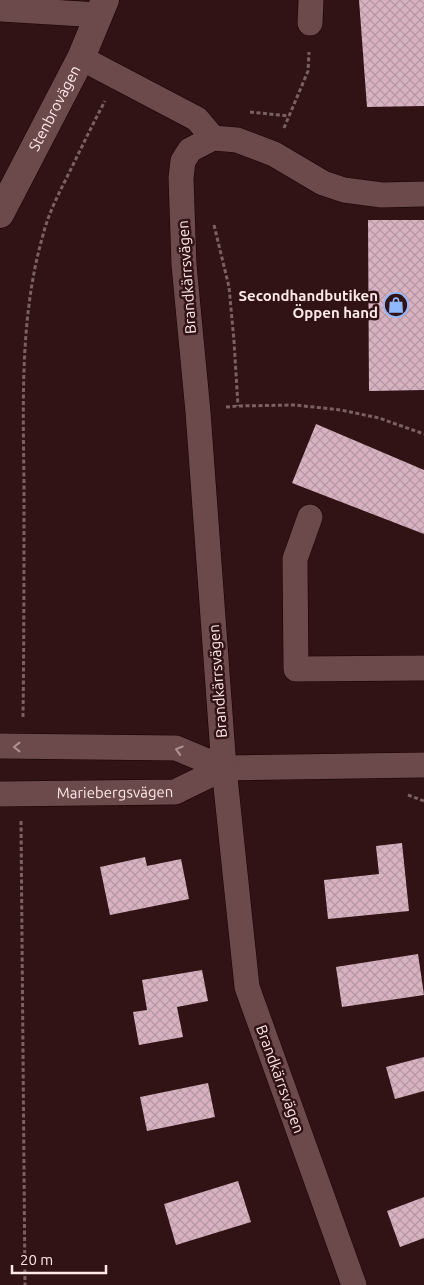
<svg xmlns="http://www.w3.org/2000/svg" width="424" height="1285" viewBox="0 0 424 1285" font-family="Ubuntu,sans-serif">
  <style>
    .building { fill: url(#building-cross-hatch) }
    .lines { fill: none; stroke-linecap: round; stroke-linejoin: round }
    .minor-casing { stroke: #170103; stroke-width: 26 }
    .tertiary-casing { stroke: #170103; stroke-width: 29 }
    .path { stroke: #7b6062; stroke-width: 3; stroke-dasharray: 4 2.5; stroke-linecap: butt }
    .minor { stroke: #6c494b; stroke-width: 25 }
    .tertiary { stroke: #6c494b; stroke-width: 28 }
    .oneway { stroke: #ae9192 }
    .labels { text-anchor: middle; stroke-width: 5; stroke-linejoin: round; paint-order: stroke }
    .street-label { font-size: 15px; fill: #fee8e9; stroke: #311316 }
    .poi-label { font-size: 15px; font-weight: bold; fill: #fee8e9; stroke: #311316; text-anchor: end }
  </style>
  <defs>
    <pattern id="building-cross-hatch" width="8" height="8" patternUnits="userSpaceOnUse" patternTransform="scale(1.25)"><rect width="8" height="8" fill="#d8b2c1"/><path d="M0 0l8 8M0 8l8-8" fill="none" stroke="#b597a2"/></pattern>
  </defs>
  <rect width="100%" height="100%" fill="#311316"/>
  <path class="building" d="M359,0H424V106L367,107Z
    M368,220H424V390L369,391Z
    M316,424L424,470V534L292,483Z
    M402,843L409,911L328,919L324,880L379,874L376,846Z
    M145,857L147,866L181,859L189,899L110,915L100,867Z
    M418,954L424,995L342,1007L336,967Z
    M202,970L208,1001L177,1007L183,1037L139,1045L133,1012L147,1010L142,980Z
    M424,1057V1091L395,1099L386,1067Z
    M208,1083L215,1117L147,1131L140,1097Z
    M238,1181L251,1222L176,1245L164,1204Z
    M424,1197V1238L400,1247L387,1211Z"/>
  <g class="lines">
    <defs>
      <g id="minor">
        <path d="M0,9L99,15"/>
        <path d="M310,23L311,0"/>
        <path d="M81,58L197,119L213,138"/>
        <path d="M310,517L295,559L296,669L424,668"/>
        <path d="M0,746L176,748L224,768L424,765"/>
        <path id="s1" d="M0,794L175,792L224,768"/>
        <path d="M354,1285L247,987L224,768L198,412L184,265L181,178L183,161L190,150L213,138L237,140L274,154L323,183L344,190L382,195L424,194"/>
      </g>
      <g id="tertiary">
        <path id="s2" d="M0,214L81,58L105,0"/>
      </g>
    </defs>
    <use href="#minor" class="minor-casing"/>
    <use href="#tertiary" class="tertiary-casing"/>
    <path class="path" d="M250,112L289,116
      M284,128L308,71L309,52
      M214,225L229,287L234,341L238,406
      M226,407L238,406L295,405L341,410L379,418L424,434
      M23,717C24,639 24,561 24,483C23,400 20,315 43,235C48,215 57,197 66,179C79,153 91,127 105,101
      M408,795L424,801
      M21,821L25,1285"/>
    <use href="#minor" class="minor"/>
    <use href="#tertiary" class="tertiary"/>
  </g>
  <defs><path id="oneway-chevron" d="M-2-3.5L2.5 0L-2 3.5" fill="none" stroke-width="1.6" stroke-linecap="round" stroke-linejoin="round" transform="scale(1.25)"/></defs>
  <g class="oneway">
    <use href="#oneway-chevron" transform="translate(17 747) rotate(-180)"/>
    <use href="#oneway-chevron" transform="translate(179 750) rotate(-163)"/>
  </g>
  <defs>
    <symbol id="shop-ring" viewBox="-11 -11 22 22"><circle r="9.5" fill="#311316" stroke="#8fb8fd" stroke-width="1.5"/><path d="M-5-2.5h2.3a2.7 3.5 0 0 1 5.4 0H5L5.5 6h-11ZM-1.5-2.5h3a1.5 2.3 0 0 0-3 0Z" fill="#8fb8fd"/></symbol>
  </defs>
  <g fill-rule="evenodd">
    <use href="#shop-ring" x="382" y="291" width="28" height="28"/>
  </g>
  <g class="labels">
    <g class="street-label">
      <text dy="5" stroke="none"><textPath href="#s2" startOffset="119">Stenbrovägen</textPath></text>
      <text transform="translate(187 277) rotate(-94)" y="5">Brandkärrsvägen</text>
      <text transform="translate(218 681) rotate(-94)" y="5">Brandkärrsvägen</text>
      <text dy="5" stroke="none"><textPath href="#s1" startOffset="115">Mariebergsvägen</textPath></text>
      <text transform="translate(280 1079) rotate(70)" y="5">Brandkärrsvägen</text>
    </g>
    <g class="poi-label">
      <text x="378" y="301">Secondhandbutiken<tspan x="378" dy="17">Öppen hand</tspan></text>
    </g>
  </g>
  <path d="M12 1265v8h94v-8" fill="none" stroke="#fee8e9" stroke-width="2.5"/>
  <text x="20" y="1265" font-size="15" fill="#fee8e9" stroke="#311316" stroke-width="4" paint-order="stroke">20 m</text>
</svg>
